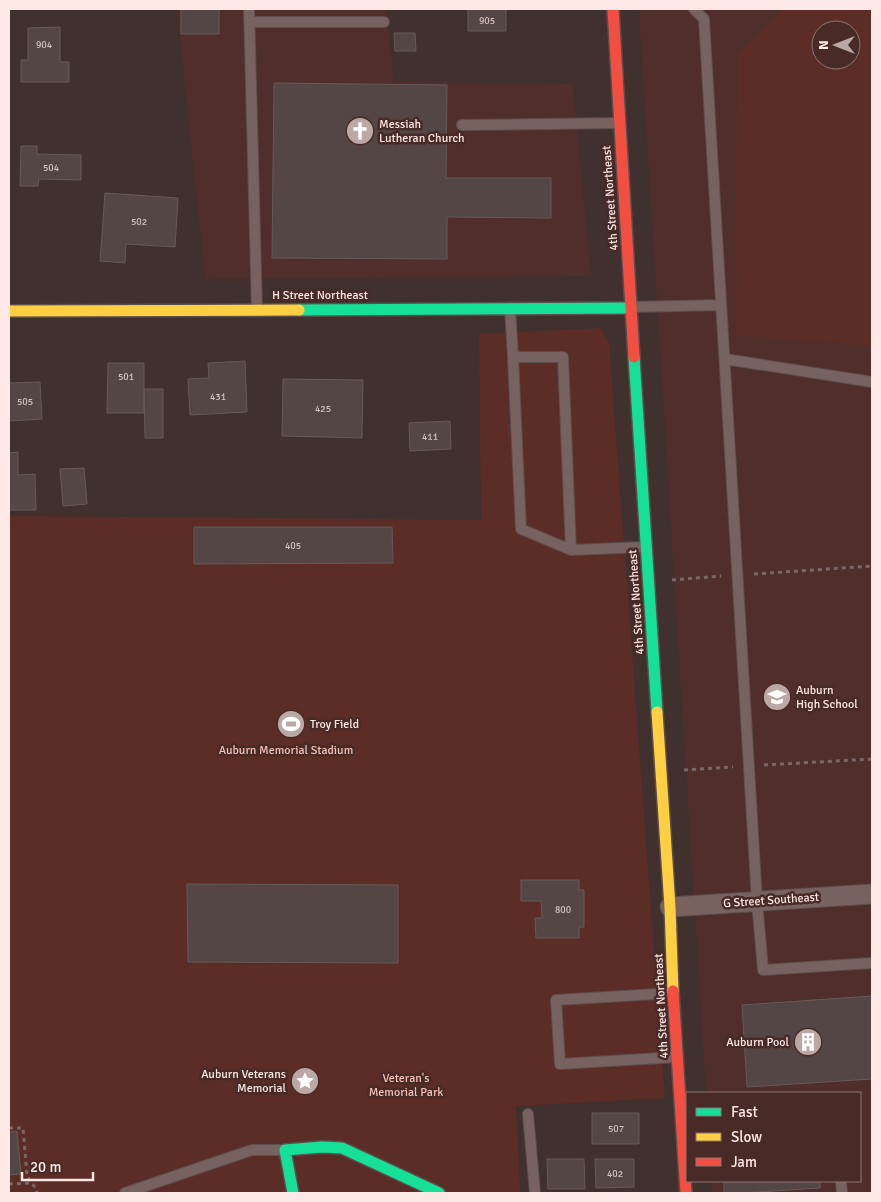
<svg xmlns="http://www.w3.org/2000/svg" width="881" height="1202" viewBox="0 0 881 1202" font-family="Signika,sans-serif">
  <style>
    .built { fill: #502e2b; fill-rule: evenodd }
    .green { fill: #5c2d27; fill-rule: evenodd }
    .building { fill: #534644; stroke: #685a58 }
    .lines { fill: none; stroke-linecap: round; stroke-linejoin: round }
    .lane-casing { stroke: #5d4e4d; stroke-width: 12 }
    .street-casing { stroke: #5d4e4d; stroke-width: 21 }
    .fast-casing { stroke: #5d4e4d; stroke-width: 14 }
    .slow-casing { stroke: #5d4e4d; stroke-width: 14 }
    .jam-casing { stroke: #5d4e4d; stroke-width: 14 }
    .path { stroke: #786866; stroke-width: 3; stroke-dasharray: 4 4; stroke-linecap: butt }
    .lane { stroke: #776260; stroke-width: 10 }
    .street { stroke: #776260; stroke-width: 19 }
    .fast { stroke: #16e098; stroke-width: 11 }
    .slow { stroke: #ffcf43; stroke-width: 11 }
    .jam { stroke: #f24e42; stroke-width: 11 }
    .labels { text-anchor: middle; stroke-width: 5; stroke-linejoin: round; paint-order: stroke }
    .number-label { font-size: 10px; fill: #d2c0bd }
    .poi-label { font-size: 12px; fill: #fde8e5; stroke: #482a26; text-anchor: start }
    .street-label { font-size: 12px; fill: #fde8e5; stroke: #482a26 }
    .park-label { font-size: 12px; fill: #f4c1b9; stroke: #482a26 }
  </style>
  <rect width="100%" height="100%" fill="#40302e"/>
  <path class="built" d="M177,9H386L394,82L573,84L591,276L205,279Z
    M639,9H872V1193H712V1181H860V1093H706ZM821,30H851V60H821Z"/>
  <path class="green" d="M784,9H872V346L736,335L737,56ZM821,30H851V60H821Z
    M601,328L609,343L665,1098L516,1106L520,1193H9V516L481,520L479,334Z"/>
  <path class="building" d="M181,9H219V34H181Z
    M468,9H506V31H468Z
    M60,27V62H69V82H21V60H28V28Z
    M394,33H415L416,51H395Z
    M274,83L447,85L446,178H551V218L447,217V259L272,258Z
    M21,146H37V154L81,155V180L39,179L38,186H20Z
    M105,193L178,198L175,247L126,244L125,263L100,261Z
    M245,361L247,412L190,415L188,379L209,378L208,363Z
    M108,363H144V413H107Z
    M283,379L363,380L362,438L282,436Z
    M40,382L42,419L9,421V383Z
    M144,389H163V438H145Z
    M450,421L451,449L410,451L409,423Z
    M18,452V475L35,474L36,510H9V453Z
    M84,468L87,504L63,506L60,469Z
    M194,527H392L393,563L194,564Z
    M521,880H579V890H584V927H579V938H536L535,918H542L541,901H521Z
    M187,884L398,885V963L188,962Z
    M872,996V1079L747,1087L742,1005Z
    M592,1113H639V1144H592Z
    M17,1131L21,1174L9,1175V1132Z
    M547,1159H584L585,1189H548Z
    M595,1159H634V1187L596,1188Z
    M724,1181H820V1188L743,1193H724Z"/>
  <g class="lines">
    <defs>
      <path id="lane" d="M249,9L257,310
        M694,9L704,19L757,901L763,970L872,963
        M250,22H384
        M462,125L620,123
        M632,307L721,305
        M510,308L513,357
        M725,359L872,382
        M571,550L563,357H513L521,529L571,550L645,547
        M673,993L556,1000L560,1064L677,1057
        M528,1114L535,1193
        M841,1181L842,1193
        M125,1193L243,1153L252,1150H284"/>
      <path id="street" d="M670,907L872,894"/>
      <path id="fast" d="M299,310L631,308
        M634,357L657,712
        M293,1193L285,1150L322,1147L342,1148L439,1193"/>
      <path id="slow" d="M9,311L299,310
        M657,712L670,907L673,991"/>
      <path id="jam" d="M613,9L634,357
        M673,991L686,1193"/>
    </defs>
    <use href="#lane" class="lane-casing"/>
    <use href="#street" class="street-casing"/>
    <use href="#fast" class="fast-casing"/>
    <use href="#slow" class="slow-casing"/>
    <use href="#jam" class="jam-casing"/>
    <path class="path" d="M754,574L872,566
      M672,580L721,576
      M764,765L872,759
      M684,770L733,767
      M9,1128H23L27,1175L31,1183
      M9,1184L31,1183L36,1188L37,1193"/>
    <use href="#lane" class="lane"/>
    <use href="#street" class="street"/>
    <use href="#fast" class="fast"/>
    <use href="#slow" class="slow"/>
    <use href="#jam" class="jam"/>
  </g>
  <defs>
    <symbol id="church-disc" viewBox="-11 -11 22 22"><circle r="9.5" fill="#bba8a5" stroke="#482a26"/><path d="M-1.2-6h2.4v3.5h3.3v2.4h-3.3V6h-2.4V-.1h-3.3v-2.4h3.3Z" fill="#fff"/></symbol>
    <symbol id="school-disc" viewBox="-11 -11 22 22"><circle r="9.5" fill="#bba8a5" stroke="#482a26"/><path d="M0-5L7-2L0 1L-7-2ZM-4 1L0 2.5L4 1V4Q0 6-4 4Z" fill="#fff"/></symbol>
    <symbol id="stadium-disc" viewBox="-11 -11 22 22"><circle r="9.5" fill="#bba8a5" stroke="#482a26"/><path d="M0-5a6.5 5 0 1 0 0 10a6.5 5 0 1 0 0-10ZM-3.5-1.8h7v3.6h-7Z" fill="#fff"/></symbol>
    <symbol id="building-disc" viewBox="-11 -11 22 22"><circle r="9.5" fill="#bba8a5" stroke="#482a26"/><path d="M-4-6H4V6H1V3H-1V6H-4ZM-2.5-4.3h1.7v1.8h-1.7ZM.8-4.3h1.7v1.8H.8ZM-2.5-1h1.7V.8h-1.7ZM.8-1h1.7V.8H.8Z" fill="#fff"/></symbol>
    <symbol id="sight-disc" viewBox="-11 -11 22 22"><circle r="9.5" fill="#bba8a5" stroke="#482a26"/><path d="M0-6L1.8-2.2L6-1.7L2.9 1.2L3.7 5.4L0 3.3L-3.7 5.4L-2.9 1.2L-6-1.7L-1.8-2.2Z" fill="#fff"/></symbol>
  </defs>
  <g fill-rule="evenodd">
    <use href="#church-disc" x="344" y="115" width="32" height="32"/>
    <use href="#school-disc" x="761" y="681" width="32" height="32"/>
    <use href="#stadium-disc" x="275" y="708" width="32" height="32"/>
    <use href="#building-disc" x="792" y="1026" width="32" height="32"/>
    <use href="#sight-disc" x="289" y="1065" width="32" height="32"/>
  </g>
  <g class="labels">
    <g class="number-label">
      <text x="487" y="24">905</text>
      <text x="44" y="48">904</text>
      <text x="51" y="171">504</text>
      <text x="139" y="225">502</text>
      <text x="126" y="380">501</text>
      <text x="218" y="400">431</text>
      <text x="25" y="405">505</text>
      <text x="323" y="412">425</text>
      <text x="430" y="440">411</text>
      <text x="293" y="549">405</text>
      <text x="563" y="913">800</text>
      <text x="616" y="1132">507</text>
      <text x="615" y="1177">402</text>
    </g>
    <g class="poi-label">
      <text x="379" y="128">Messiah<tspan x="379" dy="14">Lutheran Church</tspan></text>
      <text x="796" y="694">Auburn<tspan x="796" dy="14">High School</tspan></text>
      <text x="310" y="728">Troy Field</text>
      <text x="789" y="1046" text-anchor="end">Auburn Pool</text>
      <text x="286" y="1078" text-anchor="end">Auburn Veterans<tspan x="286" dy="14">Memorial</tspan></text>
    </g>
    <g class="street-label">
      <text transform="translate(610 198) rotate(-94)" y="4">4th Street Northeast</text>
      <text x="320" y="299">H Street Northeast</text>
      <text transform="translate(636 602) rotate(-94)" y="4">4th Street Northeast</text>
      <text transform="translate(771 900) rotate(-4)" y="4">G Street Southeast</text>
      <text transform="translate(661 1006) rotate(-93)" y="4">4th Street Northeast</text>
    </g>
    <g class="park-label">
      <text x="286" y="754">Auburn Memorial Stadium</text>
      <text x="406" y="1082">Veteran's<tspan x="406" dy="14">Memorial Park</tspan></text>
    </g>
  </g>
  <rect width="881" height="1202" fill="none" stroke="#fde8e5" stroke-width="20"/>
  <rect x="686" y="1092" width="175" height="90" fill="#482a26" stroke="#907672"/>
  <rect x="696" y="1108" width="25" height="8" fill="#16e098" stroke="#907672"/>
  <text x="731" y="1117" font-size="15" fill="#fde8e5">Fast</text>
  <rect x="696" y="1133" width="25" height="8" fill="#ffcf43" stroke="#907672"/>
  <text x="731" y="1142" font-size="15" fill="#fde8e5">Slow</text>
  <rect x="696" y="1158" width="25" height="8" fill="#f24e42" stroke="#907672"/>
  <text x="731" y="1167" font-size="15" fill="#fde8e5">Jam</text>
  <g transform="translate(836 45) rotate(270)"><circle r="24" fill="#482a26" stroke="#907672"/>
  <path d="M0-4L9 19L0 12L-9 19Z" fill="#bba8a5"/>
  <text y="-8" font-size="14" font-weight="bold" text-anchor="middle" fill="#fde8e5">N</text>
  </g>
  <path d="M22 1172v8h71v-8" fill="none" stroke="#fde8e5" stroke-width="2.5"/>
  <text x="30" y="1172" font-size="15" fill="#fde8e5" stroke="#482a26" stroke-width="4" paint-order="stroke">20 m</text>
</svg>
